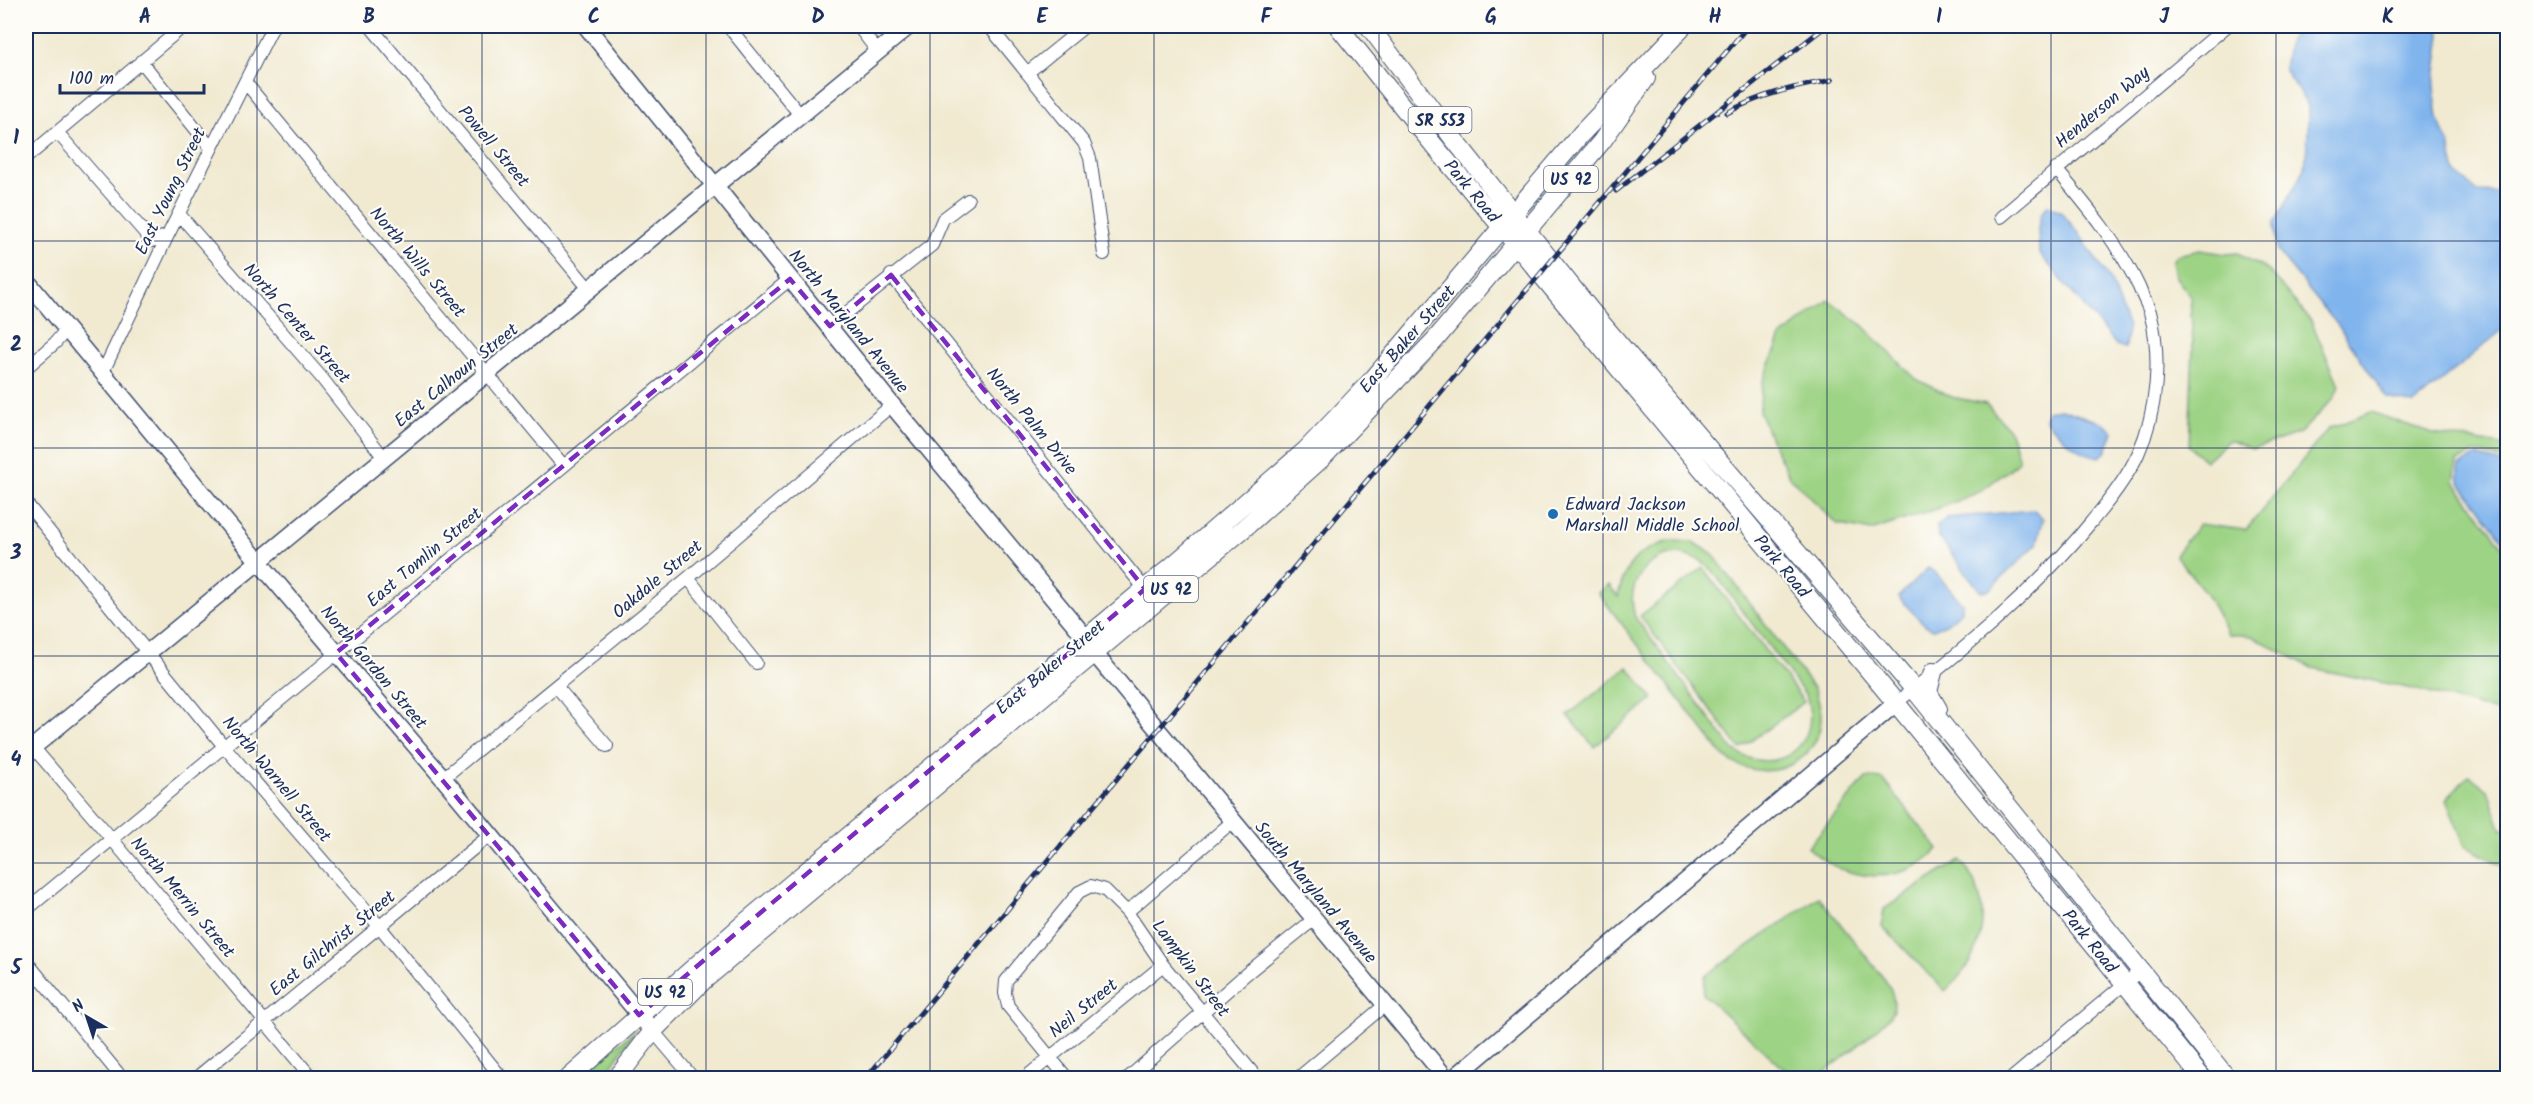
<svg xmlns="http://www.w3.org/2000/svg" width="2533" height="1104" viewBox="0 0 2533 1104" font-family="Kalam,sans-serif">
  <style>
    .green { fill: #9dd384; stroke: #5c8171; stroke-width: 1.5; fill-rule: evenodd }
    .water { fill: #7fb4ed; stroke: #4d72a6; stroke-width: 1.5 }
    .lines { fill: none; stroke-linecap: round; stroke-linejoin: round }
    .street-casing { stroke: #3b4b6f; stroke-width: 14 }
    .secondary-casing { stroke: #3b4b6f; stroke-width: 19 }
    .primary-casing { stroke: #3b4b6f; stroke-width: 20 }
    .street { stroke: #fff; stroke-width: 12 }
    .secondary { stroke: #fff; stroke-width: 16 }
    .primary { stroke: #fff; stroke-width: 18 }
    .rail-casing { stroke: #1b2f5e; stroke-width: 5 }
    .rail { stroke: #fdfcf7; stroke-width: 3; stroke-dasharray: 9; stroke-linecap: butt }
    .marked { fill: none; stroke: #7b2cbf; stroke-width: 4.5; stroke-dasharray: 12 8; stroke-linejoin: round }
    .grid { fill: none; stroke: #1b2f5e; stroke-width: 1.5; stroke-opacity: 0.55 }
    .poi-dot { fill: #1f6fb2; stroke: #fdfcf7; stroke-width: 2 }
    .labels { text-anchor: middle; stroke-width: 4.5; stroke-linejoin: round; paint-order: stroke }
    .shield { fill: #fdfcf7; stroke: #5f6c8c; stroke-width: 1.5 }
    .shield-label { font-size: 16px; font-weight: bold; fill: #1b2f5e }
    .street-label { font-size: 18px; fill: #1b2f5e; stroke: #fdfcf7 }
    .poi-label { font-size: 18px; fill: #1b2f5e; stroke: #fdfcf7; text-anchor: start }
    .neatline { fill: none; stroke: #1b2f5e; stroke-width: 2 }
    .grid-label { font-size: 20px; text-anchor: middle; font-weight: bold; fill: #1b2f5e }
  </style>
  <rect width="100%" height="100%" fill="#fdfcf7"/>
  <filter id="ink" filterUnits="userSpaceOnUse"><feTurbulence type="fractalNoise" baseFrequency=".0167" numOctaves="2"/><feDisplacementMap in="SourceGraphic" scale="12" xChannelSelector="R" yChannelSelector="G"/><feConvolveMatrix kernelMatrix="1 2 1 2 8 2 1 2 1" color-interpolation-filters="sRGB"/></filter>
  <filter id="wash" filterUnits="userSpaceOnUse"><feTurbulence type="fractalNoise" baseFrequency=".008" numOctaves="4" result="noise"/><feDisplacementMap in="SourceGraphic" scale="24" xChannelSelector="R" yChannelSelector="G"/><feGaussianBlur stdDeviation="1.35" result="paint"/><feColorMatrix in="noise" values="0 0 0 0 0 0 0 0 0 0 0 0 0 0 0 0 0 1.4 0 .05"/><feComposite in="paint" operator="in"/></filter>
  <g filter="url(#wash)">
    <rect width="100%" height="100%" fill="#f1ead1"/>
    <path class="green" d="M2200,250L2226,254L2238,253L2269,271L2311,321L2339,385L2334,398L2300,433L2252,449L2229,440L2205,461L2189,446L2193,344L2190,296L2175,276L2172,261L2177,255Z
      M1829,300L1861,324L1916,379L1952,397L1986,404L2009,429L2019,460L2009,470L1979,492L1945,506L1871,531L1837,524L1790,477L1774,446L1759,411L1763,381L1781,337Z
      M2371,412L2433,434L2507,446V460L2474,452L2457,462L2454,481L2507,552V710L2500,713L2418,690L2312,668L2252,636L2228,634L2205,592L2175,555L2199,524L2246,530L2328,429Z
      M1671,541L1693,542L1712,553L1814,689C1843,751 1774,795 1723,756L1598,593L1609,585L1618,597C1625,563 1637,550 1671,541ZM1681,554L1700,560L1712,570L1806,696C1824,746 1775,779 1733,750L1635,617C1625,583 1646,555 1681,554Z
      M1703,568L1804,702L1740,749L1640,616Z
      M1628,667L1653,699L1594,747L1568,715Z
      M2469,775L2488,790L2501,828L2507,831V868L2465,846L2446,800Z
      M1866,778L1883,779L1938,849C1903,888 1842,882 1808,847Z
      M1960,860C1996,904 1986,955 1945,991L1882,926L1884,909Z
      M1819,897L1885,980C1891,989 1896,999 1893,1010C1889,1024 1831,1067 1817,1078H1794L1703,994L1705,976Z
      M637,1029L612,1065L606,1078H577Z"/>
    <path class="water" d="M2306,26H2322L2330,29L2348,26H2436L2441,35L2434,87L2438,118L2449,144L2456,173L2478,192L2507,193V326L2414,404L2387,398L2340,328L2277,251L2274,224L2305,168L2308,133V106L2284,69L2289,39Z
      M2048,205L2060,211L2078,232L2111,282L2128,328L2126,348L2117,346L2039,253L2038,228L2041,214Z
      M2061,409L2103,423L2113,432L2106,451L2100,457C2079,455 2058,435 2045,419L2047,411Z
      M2475,456L2507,464V545L2459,481V466Z
      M2033,510L2043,519L2037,544L1989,590L1980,591L1938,536L1937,526L1947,518Z
      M1928,568L1934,571L1962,603V611L1946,624L1933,629L1925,625L1898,597Z"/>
  </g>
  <g filter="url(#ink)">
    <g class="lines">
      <defs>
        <path id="street" d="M370,26L590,290
          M728,26L801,116
          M858,26L878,52
          M989,26L1084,143L1090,158L1104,254
          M141,61L211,148
          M1027,73L1085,26
          M245,82L563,465
          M57,132L152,241L168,235
          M26,158L184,26
          M179,214L321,377L385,459
          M2001,217L2227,26
          M891,275L1145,589
          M830,326L932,245L943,219L968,200
          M26,368L55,343L66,330
          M102,374L168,235L273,26
          M26,503L223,745L380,927L502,1078
          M688,578L756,663
          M556,686L607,746
          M1896,703C1966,648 2036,590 2092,521C2109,501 2127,478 2138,454C2157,412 2162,357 2150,312C2147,304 2142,295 2139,287C2118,243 2087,206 2056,169
          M26,739L111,838L312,1078
          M443,778L688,578L892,405
          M26,910L790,279
          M1127,912L1233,821
          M26,961L122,1078
          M653,1031L693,1078
          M196,1078L490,835
          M1025,1078L1163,965
          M1067,1078L1008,1006L1005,993L1006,981L1079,892L1091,886L1105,890L1127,912L1163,965L1257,1078
          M1128,1078L1246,974L1313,920
          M1298,1078L1385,1005
          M2012,1078L2141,970"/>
        <path id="secondary" d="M586,26L892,405L1086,638L1100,660L1446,1078
          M26,280L259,562L443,778L653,1031
          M26,753L909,26
          M1454,1078L1896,703"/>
        <path id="primary" d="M1338,26L1418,126L1896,703L2202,1078
          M1369,26L1453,138L1591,311L1914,689L2227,1078
          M1933,672L1928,692L1938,709
          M569,1078L741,926L1170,568L1306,450L1374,378L1581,134L1681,29
          M617,1078L653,1031L704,980L1243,529L1321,459L1435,340L1602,141L1646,78"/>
      </defs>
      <use href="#street" class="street-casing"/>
      <use href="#secondary" class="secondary-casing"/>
      <use href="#primary" class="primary-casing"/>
      <use href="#street" class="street"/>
      <use href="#secondary" class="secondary"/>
      <use href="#primary" class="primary"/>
      <defs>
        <path id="rail" d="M1727,113C1760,94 1795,87 1832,80
          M1616,191L1826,26
          M866,1078L1748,26"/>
      </defs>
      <use href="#rail" class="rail-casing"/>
      <use href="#rail" class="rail"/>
    </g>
  </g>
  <path class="marked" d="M891,275L1145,589L639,1015L336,653L790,279L830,326Z"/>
  <path class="grid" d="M257,26V1078M482,26V1078M706,26V1078M930,26V1078M1154,26V1078M1379,26V1078M1603,26V1078M1827,26V1078M2051,26V1078M2276,26V1078M26,241H2508M26,448H2508M26,656H2508M26,863H2508"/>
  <circle class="poi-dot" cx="1553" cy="514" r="6"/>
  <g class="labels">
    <g class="shield">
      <rect x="1408.5" y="107" width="63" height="26" rx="4.5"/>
      <rect x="1544" y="166" width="54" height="26" rx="4.5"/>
      <rect x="1144" y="576" width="54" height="26" rx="4.5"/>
      <rect x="638" y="979" width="54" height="26" rx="4.5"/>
    </g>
    <g class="shield-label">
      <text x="1440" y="126">SR 553</text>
      <text x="1571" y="185">US 92</text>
      <text x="1171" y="595">US 92</text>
      <text x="665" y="998">US 92</text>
    </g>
    <g class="street-label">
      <text transform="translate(2102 107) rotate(-40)" y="6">Henderson Way</text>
      <text transform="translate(494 146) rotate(50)" y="6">Powell Street</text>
      <text transform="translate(170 191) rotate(-64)" y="6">East Young Street</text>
      <text transform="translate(1472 191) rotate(50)" y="6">Park Road</text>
      <text transform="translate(418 262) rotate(50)" y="6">North Wills Street</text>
      <text transform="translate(849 321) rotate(51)" y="6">North Maryland Avenue</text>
      <text transform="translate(297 323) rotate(49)" y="6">North Center Street</text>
      <text transform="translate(1407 339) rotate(-49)" y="6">East Baker Street</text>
      <text transform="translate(456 375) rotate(-39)" y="6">East Calhoun Street</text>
      <text transform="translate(1032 421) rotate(51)" y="6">North Palm Drive</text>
      <text transform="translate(424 557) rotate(-40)" y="6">East Tomlin Street</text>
      <text transform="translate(1782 566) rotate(50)" y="6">Park Road</text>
      <text transform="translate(657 579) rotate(-40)" y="6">Oakdale Street</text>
      <text transform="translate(374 667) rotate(50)" y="6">North Gordon Street</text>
      <text transform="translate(1050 667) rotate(-40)" y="6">East Baker Street</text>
      <text transform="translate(277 779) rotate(50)" y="6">North Warnell Street</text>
      <text transform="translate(1316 892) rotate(50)" y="6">South Maryland Avenue</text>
      <text transform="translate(183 897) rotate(50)" y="6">North Merrin Street</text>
      <text transform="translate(2090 941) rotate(51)" y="6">Park Road</text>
      <text transform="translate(332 943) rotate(-39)" y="6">East Gilchrist Street</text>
      <text transform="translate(1191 968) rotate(53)" y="6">Lampkin Street</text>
      <text transform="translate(1083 1008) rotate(-39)" y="6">Neil Street</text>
    </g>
    <g class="poi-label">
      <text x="1565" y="510">Edward Jackson<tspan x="1565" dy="21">Marshall Middle School</tspan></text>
    </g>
  </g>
  <rect width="2533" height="1104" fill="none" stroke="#fdfcf7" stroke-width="66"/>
  <g transform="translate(87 1017) rotate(321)" stroke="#fdfcf7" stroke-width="4.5" paint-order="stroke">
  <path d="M0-4.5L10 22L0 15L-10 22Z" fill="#1b2f5e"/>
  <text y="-9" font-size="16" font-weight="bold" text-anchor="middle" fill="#1b2f5e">N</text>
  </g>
  <path d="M60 84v9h144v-9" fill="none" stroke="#1b2f5e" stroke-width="3"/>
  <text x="69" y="84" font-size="18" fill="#1b2f5e" stroke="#fdfcf7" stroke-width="4.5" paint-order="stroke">100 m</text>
  <rect x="33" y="33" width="2467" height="1038" class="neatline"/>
  <g class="grid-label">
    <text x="145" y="23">A</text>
    <text x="369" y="23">B</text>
    <text x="594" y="23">C</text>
    <text x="818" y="23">D</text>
    <text x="1042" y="23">E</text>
    <text x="1266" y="23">F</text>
    <text x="1491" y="23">G</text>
    <text x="1715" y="23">H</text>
    <text x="1939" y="23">I</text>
    <text x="2164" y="23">J</text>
    <text x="2388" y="23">K</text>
    <text x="16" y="144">1</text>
    <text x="16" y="351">2</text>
    <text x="16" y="559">3</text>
    <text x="16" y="766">4</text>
    <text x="16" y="974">5</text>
  </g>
</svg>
